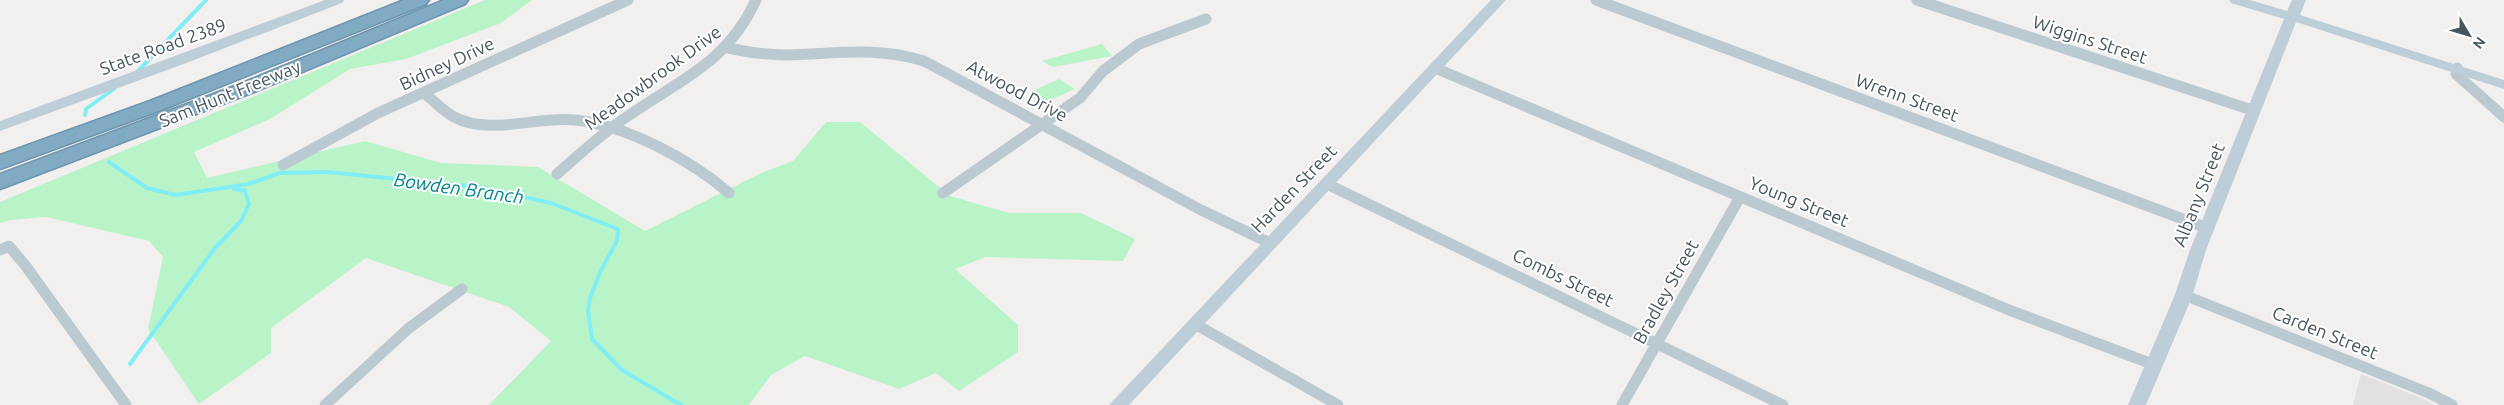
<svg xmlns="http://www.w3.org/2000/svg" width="2504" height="405" viewBox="0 0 2504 405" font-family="Ubuntu,sans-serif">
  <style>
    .education { fill: #e3e0e1 }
    .green { fill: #b9f4c8 }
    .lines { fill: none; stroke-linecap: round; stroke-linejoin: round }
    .stream { stroke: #81edf5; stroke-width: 4 }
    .highway-casing { stroke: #6d95af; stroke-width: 3 }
    .street { stroke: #bbc9d0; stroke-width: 11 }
    .secondary { fill: #beced8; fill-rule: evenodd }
    .highway { fill: #81aac3; fill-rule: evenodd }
    .labels { text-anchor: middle; stroke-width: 4; stroke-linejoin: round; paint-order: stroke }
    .street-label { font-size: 18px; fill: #45565f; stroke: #fff }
    .water-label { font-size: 19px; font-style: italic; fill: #04838d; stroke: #fff }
  </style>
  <rect width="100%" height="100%" fill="#f2efef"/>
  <path class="education" d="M2361,374L2426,400L2435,405H2353Z"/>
  <path class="green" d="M485,0H532L501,23L406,59L350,69L270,119L194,152L207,178L365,141L441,163L538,167L645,231L759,174L793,161L826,122H860L950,196L1009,213H1081L1135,239L1123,261L986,257L955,269L1018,325V352L959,391L936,373L899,389L805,356L771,375L749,405H489L551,341L509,307L366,258L271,328V353L199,404L148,329L163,257L149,241L46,217L10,220L0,223V202Z
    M1102,44L1112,56L1053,67L1042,61Z
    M1059,79L1075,89L1042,104L1028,93Z"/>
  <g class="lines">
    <path class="stream" d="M137,72L206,0
      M85,115L86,109L115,88
      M109,162L147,188L175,195L249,184L279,173L327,172L478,187L551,203L615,228L618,230L617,241L601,270L590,298L588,310L592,339L622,370L681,405
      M130,364L215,248L241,221L249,204L245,191L234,189"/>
    <defs>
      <path id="highway" d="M404,0H429L426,4L164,109L0,169V155L150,101Z
        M444,0H468L465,4L254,92L0,189V174L240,84Z"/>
    </defs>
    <use href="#highway" class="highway-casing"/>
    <path class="street" d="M1596,0L2207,228
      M1917,0L2252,110
      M728,48C747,52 766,55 786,55C835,54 875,46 924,61L1201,210L1270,243
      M1435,68L2009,310L2152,364
      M2457,68L2456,74L2504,117
      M424,93C434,101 443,111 454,117C491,136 536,116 575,120C626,125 691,160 729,193
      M283,165L378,113L628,0
      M557,174C580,154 602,133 628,116C681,79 727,63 756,0
      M1327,184L1783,405
      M943,193L1080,98L1103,71L1139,44L1206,19
      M0,250L9,246L25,265L126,405
      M2184,295L2429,393L2452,405
      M1195,324L1338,405
      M325,405L409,328L462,289
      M1622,405L1740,197"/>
    <path class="secondary" d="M325,0H344L342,3L181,65L0,131V121Z
      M1491,0H1506L1129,405H1109Z
      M2229,0H2250L2287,11L2292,0H2306L2300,15L2504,80V89L2296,22L2206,250L2192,297L2146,405H2128L2174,297L2190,250L2284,19L2231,3Z"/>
    <use href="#highway" class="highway"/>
  </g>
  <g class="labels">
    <g class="street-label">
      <text transform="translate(2090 40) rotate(18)" y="6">Wiggins Street</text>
      <text transform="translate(163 47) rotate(-20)" y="6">State Road 2389</text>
      <text transform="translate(447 64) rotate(-25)" y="6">Bidney Drive</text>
      <text transform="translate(653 78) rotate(-36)" y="6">Meadowbrook Drive</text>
      <text transform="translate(1017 91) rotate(28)" y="6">Atwood Drive</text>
      <text transform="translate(230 94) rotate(-22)" y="6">Sam Hunt Freeway</text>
      <text transform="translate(1907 98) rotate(20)" y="6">Wrenn Street</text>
      <text transform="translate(1294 189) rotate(-46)" y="6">Harden Street</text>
      <text transform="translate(2199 195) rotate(-68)" y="6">Albany Street</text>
      <text transform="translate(1799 202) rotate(22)" y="6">Young Street</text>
      <text transform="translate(1563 278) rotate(26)" y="6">Combs Street</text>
      <text transform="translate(1666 292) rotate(-61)" y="6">Bradley Street</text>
      <text transform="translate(2325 333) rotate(22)" y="6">Carden Street</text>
    </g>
    <g class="water-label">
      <text transform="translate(459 188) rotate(8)" y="7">Bowden Branch</text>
    </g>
  </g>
  <g transform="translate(2469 35) rotate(128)" stroke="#ffffff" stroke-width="4" paint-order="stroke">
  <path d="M0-4L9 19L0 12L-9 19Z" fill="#45565f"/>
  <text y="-8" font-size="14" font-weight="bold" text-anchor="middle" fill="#45565f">N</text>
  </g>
</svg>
